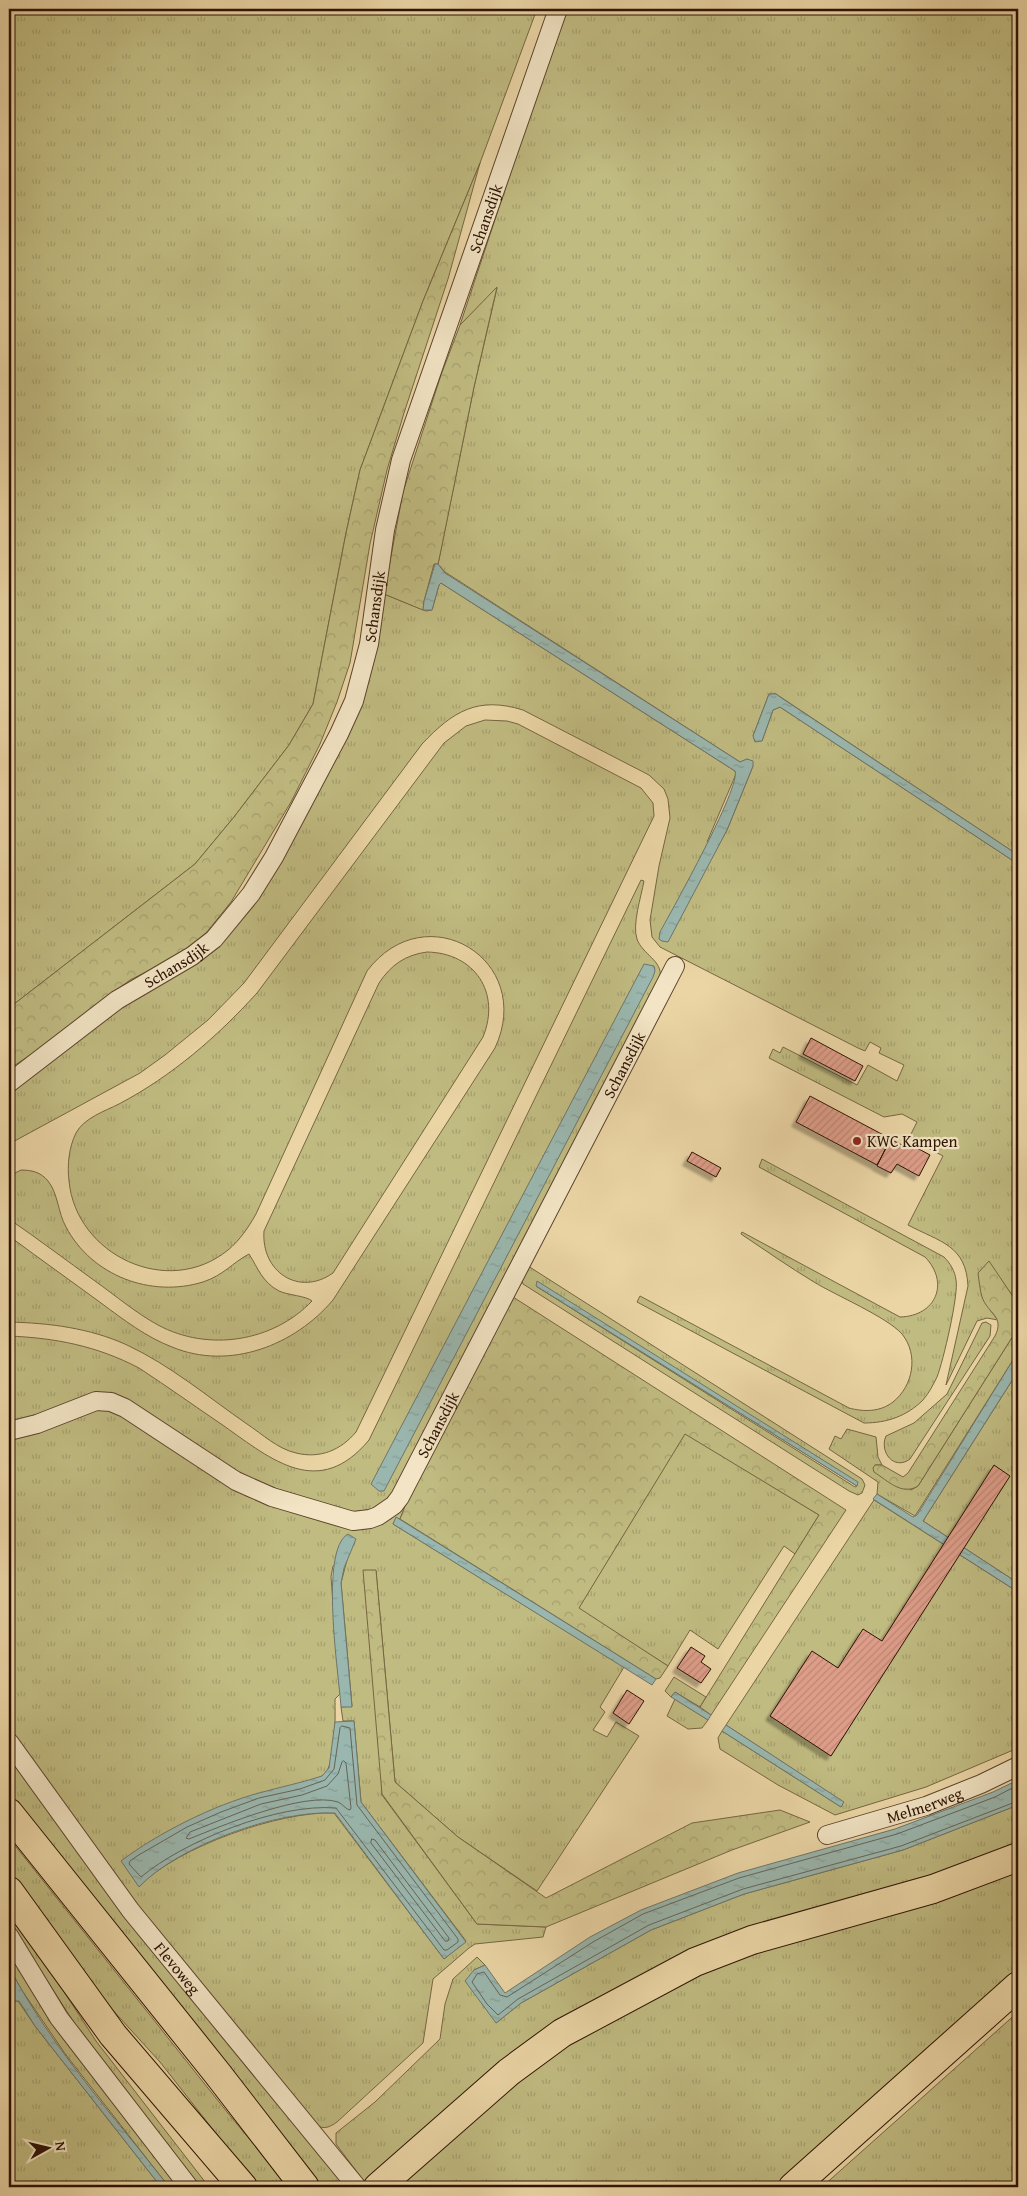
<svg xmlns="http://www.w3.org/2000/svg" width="1027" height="2196" viewBox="0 0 1027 2196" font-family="'Gentium Book Plus',serif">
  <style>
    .grass { fill: url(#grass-tufts); stroke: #766642; fill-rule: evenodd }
    .forest { fill: url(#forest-crowns); stroke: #766642 }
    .water { fill: url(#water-ripples); stroke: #6e756a }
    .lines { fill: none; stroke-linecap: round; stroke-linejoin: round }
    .shore { stroke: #646459; stroke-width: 1 }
    .building { fill: url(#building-hatch); stroke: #2d1203; filter: url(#shadow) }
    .street-casing { stroke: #5c432c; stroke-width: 20 }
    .highway-casing { stroke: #2d1203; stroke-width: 30 }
    .street { stroke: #f2e4c4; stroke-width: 18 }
    .highway { stroke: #ebd5a5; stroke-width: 28 }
    .poi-dot { fill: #8f2418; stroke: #f2e4c4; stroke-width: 2 }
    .labels { text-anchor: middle; stroke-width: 4.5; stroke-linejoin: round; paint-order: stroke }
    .street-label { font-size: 16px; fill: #2d1203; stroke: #f2e4c4 }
    .poi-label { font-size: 16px; fill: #2d1203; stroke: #f2e4c4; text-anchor: start }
  </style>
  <defs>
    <pattern id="grass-tufts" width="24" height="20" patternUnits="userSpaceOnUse" patternTransform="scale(1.25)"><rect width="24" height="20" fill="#c0bb81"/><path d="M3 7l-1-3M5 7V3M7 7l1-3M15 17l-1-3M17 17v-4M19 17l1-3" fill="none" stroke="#a5a06e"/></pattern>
    <pattern id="forest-crowns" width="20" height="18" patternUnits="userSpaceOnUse" patternTransform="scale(1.25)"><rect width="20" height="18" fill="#c0bb81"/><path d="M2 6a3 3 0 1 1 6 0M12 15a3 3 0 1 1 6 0" fill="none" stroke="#a5a06e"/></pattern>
    <pattern id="water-ripples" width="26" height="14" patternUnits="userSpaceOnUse" patternTransform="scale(1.25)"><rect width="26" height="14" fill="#9ab7af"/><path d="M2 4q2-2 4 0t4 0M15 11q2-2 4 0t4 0" fill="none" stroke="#859c95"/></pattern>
    <pattern id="building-hatch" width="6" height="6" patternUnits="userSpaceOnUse" patternTransform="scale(1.25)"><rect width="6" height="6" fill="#dd9d88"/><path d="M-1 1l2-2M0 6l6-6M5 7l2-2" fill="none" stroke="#be8674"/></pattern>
    <filter id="shadow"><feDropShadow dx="-4.5" dy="4.5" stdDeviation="1" flood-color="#0004"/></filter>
  </defs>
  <rect width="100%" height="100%" fill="#ebd5a5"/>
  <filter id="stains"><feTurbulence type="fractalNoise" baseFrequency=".004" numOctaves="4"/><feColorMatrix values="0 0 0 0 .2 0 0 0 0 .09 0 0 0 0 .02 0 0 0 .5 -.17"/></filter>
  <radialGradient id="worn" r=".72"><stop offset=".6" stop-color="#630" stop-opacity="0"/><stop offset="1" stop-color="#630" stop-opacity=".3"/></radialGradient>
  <path class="grass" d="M9,9H537L480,163L423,301L360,470L346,533L313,704L289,745L234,817L195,864L9,1008Z
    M565,9H1018V855L776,694H769L753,736L762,741L773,710L780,707L1018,864V1304L988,1262L990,1310L998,1320L987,1318L977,1321L946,1385L968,1286C966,1245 940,1242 908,1225L943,1156L909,1138L917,1122L902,1114L884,1117L769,1058L773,1049L780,1053L783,1047L857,1085L868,1065L897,1081L904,1065L879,1053L881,1048L870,1042L865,1051L858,1048L660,947L652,937L650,920L659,866L670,818L668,799L664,789L649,775L523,710C478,696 453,711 422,744L244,983L208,1020L165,1055L140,1073L9,1144V1094L123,1006L220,945L258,899L362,704L377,646L384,594L426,611L432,610L439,585L441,583L735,771L736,774L707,842L715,851L727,830L753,766L748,759L740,762L445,572L438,564L474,387L497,288L460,325Z
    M485,720L507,721L518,724L641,788L653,803L654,816L356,1432C341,1450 320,1459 296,1453C278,1449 262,1434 247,1424C208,1397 170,1365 127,1345C90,1328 49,1323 9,1322V1236C40,1259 71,1281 101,1303C124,1320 146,1337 172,1347C230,1371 295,1345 333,1300L495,1048C536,960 426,893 367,971L256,1214C248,1228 240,1240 228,1250C168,1299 76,1255 69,1181C67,1165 69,1147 76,1133C84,1118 105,1111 119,1104C172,1076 217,1037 257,993L444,743L466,726Z
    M641,880L644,881C641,897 632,925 637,939C642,954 663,961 660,977L394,1492L375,1509L353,1512L264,1485L240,1474L129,1401C99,1384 83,1398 54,1409C39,1415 24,1419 9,1423V1336C56,1338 97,1346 139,1368C168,1387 196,1407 224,1426C272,1460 319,1500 369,1440Z
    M427,952C475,953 501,993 483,1037L333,1273C299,1297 261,1272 264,1231L379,983C391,965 405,955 427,952Z
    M762,1159L944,1257C950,1263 955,1271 956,1280C959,1294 943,1362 937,1377C933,1385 929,1393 923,1400C907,1416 887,1423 864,1423L637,1302L640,1296L849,1408C864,1412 880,1412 893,1402C913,1386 919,1355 902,1334C887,1317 835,1295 814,1282C789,1267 765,1250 741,1234L742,1232L900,1317C936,1316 950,1283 925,1257L759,1167Z
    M21,1170C31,1170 41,1172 48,1181C58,1193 58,1213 66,1227C92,1276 151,1298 203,1282C224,1275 232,1263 249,1254C258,1268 262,1282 279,1291C287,1295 307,1296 312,1301C273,1342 208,1352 158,1325C136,1313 116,1296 95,1281C66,1260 38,1239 9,1219V1176Z
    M528,1266L862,1479L865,1485L862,1493L858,1495L849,1491L523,1284L521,1279ZM536,1286L857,1486L855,1487Z
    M986,1322L991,1325L990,1336L910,1459C894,1471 879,1452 886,1436L914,1423L947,1394L982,1323Z
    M1018,1328V1352L915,1516L877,1494L878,1482L829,1449L835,1436L841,1439L847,1429L876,1437L878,1457L882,1465H875L911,1490L918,1486Z
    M1018,1371V1583L923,1521Z
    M103,1409L120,1415L246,1496L342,1527L362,1529L382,1524L392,1518L407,1501L400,1519L396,1518L393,1524L624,1667L600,1707L605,1712L593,1730L607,1737L616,1722L639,1736L537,1891L458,1837L395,1782L376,1571L382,1795L477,1924L546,1927L543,1937L475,1944L469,1948L433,1979L423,2043L337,2122C330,2127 324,2130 316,2125L147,1918L9,1730V1440L39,1432L92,1411ZM348,1556L341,1583L352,1706L341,1707L343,1721H354L361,1802L466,1941L444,1959L334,1813C279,1811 178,1847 139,1886L134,1852L299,1784C306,1782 315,1780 322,1776C337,1767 335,1716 335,1699L340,1694L331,1577L333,1566Z
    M685,1433L819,1515L795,1554L784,1546L718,1649L690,1630L668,1666L578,1609Z
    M874,1500L1018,1592V1748L926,1787L835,1815L778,1785L720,1749L718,1738L722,1731L841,1807L843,1802L726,1725Z
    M674,1677L706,1697L700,1707L675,1692L671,1697L665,1691Z
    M675,1699L708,1720L702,1728L688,1729L667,1716Z
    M9,1755L309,2143L347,2187H319L315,2185L9,1802Z
    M1018,1805V1852L570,2020L366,2184L336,2144V2133L375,2102L440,2039L445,2004L453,1979L477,1957L485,1965L474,1970L496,2023L521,2003L651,1930L744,1894L903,1850Z
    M9,1838L227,2112L289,2187H258L160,2062L110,2007L9,1879Z
    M1018,1864V1978L783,2187H396L514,2081L586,2027L704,1964Z
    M9,1907L96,2041L209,2187H199L88,2044L9,1922Z
    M9,1950L180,2187H169L66,2055L21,1989L9,1967Z
    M9,2001H18L35,2026L161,2187H9Z
    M1018,2012V2187H822Z"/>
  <path class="forest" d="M480,163L448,279L404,413L387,470L370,544L350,663L337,702L320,744L291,802L231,902L206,933L191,947L172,959L130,980L41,1048L9,1069V1008L195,864L234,817L289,745L313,704L346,533L360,470L423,301Z
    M497,287L474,387L441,550L438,564H434L424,601L423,610L384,594L403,492L441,375L460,325Z
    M989,1261L1018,1304V1328L918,1486C902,1496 888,1481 874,1472L873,1468L875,1465H882L903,1477L908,1473L995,1336C1005,1316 988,1314 982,1297C980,1290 979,1281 978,1273Z
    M513,1297L846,1510L711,1715L700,1707L819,1515L685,1434L579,1608L668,1666L660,1678L656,1679L400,1519L407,1501Z
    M363,1570H376L395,1782L458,1837L546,1898L692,1823L780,1810L810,1822L732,1850L546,1927L477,1924L382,1794Z"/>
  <path class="water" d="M435,564H438L445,573L740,762L747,759L753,761V766L727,830L668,942L662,941L659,939L660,932C672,910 741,787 735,771L441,583L439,585L432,610H423L424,601Z
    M769,694H776L783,699L1018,855V864L780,707L773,710L762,741L755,742L753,736Z
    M644,964L654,966L655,971L653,977L384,1491H379L371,1484Z
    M537,1281L858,1482L857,1486L536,1286Z
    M1018,1352V1371L923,1521L1018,1583V1592L873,1499L877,1494L913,1517L917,1515Z
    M396,1517L656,1679L652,1685L393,1524Z
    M348,1534L356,1539L344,1568L341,1583L352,1707H341C339,1675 319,1550 348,1534Z
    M675,1692L711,1715L708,1720L671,1697Z
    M354,1721L361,1802L466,1942L444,1959L335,1813C278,1810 179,1845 139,1887L121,1861C158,1833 214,1805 259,1793C280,1787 301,1783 322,1776L329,1768L335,1722Z
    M726,1725L844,1802L841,1807L722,1731Z
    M1018,1780V1805L903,1850L744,1894L651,1930L521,2003L496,2023L465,1981L474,1970L485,1965L505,1993L590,1937L641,1910L738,1873L895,1829L993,1792Z
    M9,1967C51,2047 114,2116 169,2187H161L35,2026L19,2001H9Z"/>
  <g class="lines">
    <path class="shore" d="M342,1726L350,1728L357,1805L458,1939V1942L447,1950H444L336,1808C278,1803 184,1841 141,1877L129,1864L130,1861L137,1856L187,1827L221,1812L259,1798L300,1789L325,1780L334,1769L340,1728Z
      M344,1761L346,1763L351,1808L350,1810C345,1809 343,1804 338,1802C305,1791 221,1826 189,1839L186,1838L190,1832L261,1804L302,1795L327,1786L338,1774L342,1762Z
      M1018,1785L995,1797L897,1834L739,1878L643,1914L593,1942L507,1997L500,1995L484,1972L477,1974L472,1982L487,2004L498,2015L518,1999L649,1925L743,1889L901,1846L1018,1801
      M372,1839L375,1840L449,1938L448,1941H445L371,1843Z"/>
  </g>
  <path class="building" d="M811,1038L863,1066L855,1081L803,1054Z
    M810,1096L891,1139L877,1165L796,1122Z
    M890,1139L904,1146L906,1142L930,1155L919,1176L897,1164L891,1173L877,1166Z
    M692,1152L721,1168L716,1177L687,1161Z
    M994,1465L1010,1476L831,1756L770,1716L812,1651L838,1668L863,1629L882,1641Z
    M691,1647L705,1656L701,1662L711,1669L701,1683L677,1668Z
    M627,1690L644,1701L629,1724L613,1713Z"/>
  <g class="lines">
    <defs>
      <g id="street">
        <path id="s1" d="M9,1083L117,1000L192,956L214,939L251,894L274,857L339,734L354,701L369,644L385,530L401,460L558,9"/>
        <path id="s2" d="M9,1431L37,1424L96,1401L111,1402L125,1408L236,1481L272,1497L353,1521L370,1519L378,1516L394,1505L400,1497L675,966"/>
        <path id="s3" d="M9,1742L131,1911L357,2187"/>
        <path id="s4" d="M827,1835L926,1806L981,1784L1018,1766"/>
        <path d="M9,1936L59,2018L189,2187"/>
      </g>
      <path id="highway" d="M9,1813L217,2073L305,2187
        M9,1891L113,2035L243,2187
        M378,2187L509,2072L562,2033L695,1962L752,1940L933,1889L1018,1857
        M793,2187L1018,1986"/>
    </defs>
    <use href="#street" class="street-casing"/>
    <use href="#highway" class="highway-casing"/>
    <use href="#street" class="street"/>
    <use href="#highway" class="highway"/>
  </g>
  <circle class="poi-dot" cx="857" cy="1141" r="5"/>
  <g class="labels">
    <g class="street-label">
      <text dy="6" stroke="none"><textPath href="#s1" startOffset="1030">Schansdijk</textPath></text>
      <text dy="6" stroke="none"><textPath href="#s1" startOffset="625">Schansdijk</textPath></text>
      <text dy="6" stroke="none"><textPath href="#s1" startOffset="205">Schansdijk</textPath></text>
      <text dy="6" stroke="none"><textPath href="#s2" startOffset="921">Schansdijk</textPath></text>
      <text dy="6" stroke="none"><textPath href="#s2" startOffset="516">Schansdijk</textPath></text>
      <text dy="6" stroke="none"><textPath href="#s4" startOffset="102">Melmerweg</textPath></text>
      <text dy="6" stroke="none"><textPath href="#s3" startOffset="282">Flevoweg</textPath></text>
    </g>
    <g class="poi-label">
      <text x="867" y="1147">KWC Kampen</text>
    </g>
  </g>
  <rect width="1027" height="2196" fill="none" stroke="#ebd5a5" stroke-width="30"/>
  <rect x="10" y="10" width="1007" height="2176" fill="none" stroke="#2d1203" stroke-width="2.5"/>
  <rect x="15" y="15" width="997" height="2166" fill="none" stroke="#2d1203"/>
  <g transform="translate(48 2148) rotate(82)" stroke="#f2e4c4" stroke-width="4" paint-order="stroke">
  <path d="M0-4L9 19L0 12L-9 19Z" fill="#2d1203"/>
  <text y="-8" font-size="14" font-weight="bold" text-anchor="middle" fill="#2d1203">N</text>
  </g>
  <rect width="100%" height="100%" filter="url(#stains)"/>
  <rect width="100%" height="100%" fill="url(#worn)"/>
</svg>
